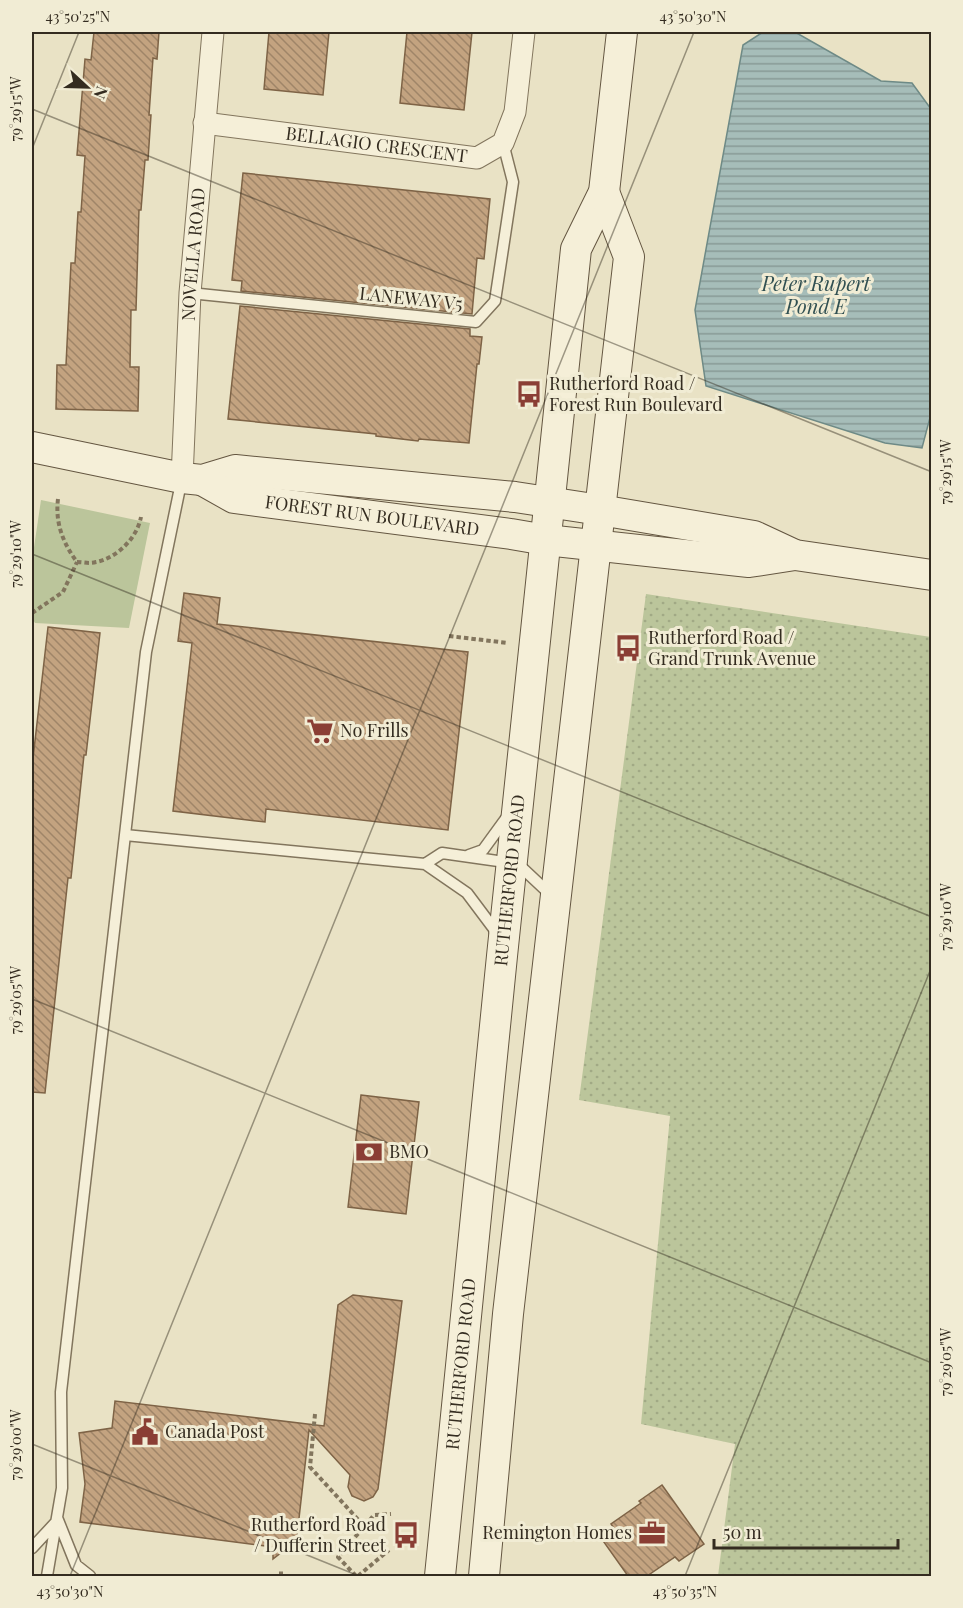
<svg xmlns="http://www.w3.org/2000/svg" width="963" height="1608" viewBox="0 0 963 1608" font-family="'Playfair Display',serif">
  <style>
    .grass { fill: url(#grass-dots) }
    .park { fill: #bbc59b }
    .water { fill: url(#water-rules); stroke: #6e8a86; stroke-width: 1.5 }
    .building { fill: url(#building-back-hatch); stroke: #7e6346; stroke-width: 1.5 }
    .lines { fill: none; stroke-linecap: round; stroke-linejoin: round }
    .lane-casing { stroke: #82755d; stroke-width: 13 }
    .street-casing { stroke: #82755d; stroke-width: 23 }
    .secondary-casing { stroke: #645641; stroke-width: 32 }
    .path { stroke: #82755d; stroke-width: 4; stroke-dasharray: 4.5 3; stroke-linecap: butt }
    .lane { stroke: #f5efd8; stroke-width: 10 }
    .street { stroke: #f5efd8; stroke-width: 21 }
    .secondary { stroke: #f5efd8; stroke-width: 30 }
    .ticks { fill: none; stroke: #342c20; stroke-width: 1.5; stroke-opacity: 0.45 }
    .labels { text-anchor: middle; stroke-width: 6; stroke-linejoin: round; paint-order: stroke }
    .street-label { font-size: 18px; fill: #342c20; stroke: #f1ecd4 }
    .poi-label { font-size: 18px; fill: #342c20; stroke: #f1ecd4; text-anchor: start }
    .water-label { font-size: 20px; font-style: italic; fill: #315052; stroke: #f1ecd4 }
    .neatline { fill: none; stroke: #342c20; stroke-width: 2 }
    .ticks-label { font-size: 15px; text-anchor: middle; fill: #342c20 }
  </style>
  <defs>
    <pattern id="grass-dots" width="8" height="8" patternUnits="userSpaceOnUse" patternTransform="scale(1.5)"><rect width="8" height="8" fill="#bbc59b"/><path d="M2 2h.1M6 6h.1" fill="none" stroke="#a1a985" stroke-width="1.8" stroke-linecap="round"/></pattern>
    <pattern id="water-rules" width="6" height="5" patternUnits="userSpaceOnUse" patternTransform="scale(1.5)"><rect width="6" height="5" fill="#a6bdb9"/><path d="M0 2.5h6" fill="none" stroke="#889a96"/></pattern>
    <pattern id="building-back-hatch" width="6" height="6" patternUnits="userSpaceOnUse" patternTransform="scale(1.5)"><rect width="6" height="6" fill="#c3a380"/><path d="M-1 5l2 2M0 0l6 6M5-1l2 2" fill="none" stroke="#9f8568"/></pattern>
  </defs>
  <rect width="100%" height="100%" fill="#e9e2c5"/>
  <path class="grass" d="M646,594L931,637V1576H718L735,1444L641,1424L670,1116L579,1100Z"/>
  <path class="park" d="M41,500L150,523L129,628L35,623L32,618V561Z"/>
  <path class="water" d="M763,32H795L881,81L912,83L931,109L932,410L922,448L885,443L706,386L695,310L743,45Z"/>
  <path class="building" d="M94,32H159L157,59L153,58L149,115H151L148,160H145L141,210H139L136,310H131L130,367H139L138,411L56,409L57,365H66L71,263H75L78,212H81L85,156L77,155L85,59L91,60Z
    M269,32H329L323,95L264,89Z
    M407,32H472L464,110L400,103Z
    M243,173L490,199L484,259L477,258L472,314L241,291L242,281L232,280Z
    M240,306L470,329V336L482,337L479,364H477L469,443L419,439L418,441L376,436V434L228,419Z
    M184,593L220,598L217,624L468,652L448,830L266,809L265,822L173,811L192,643L178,641Z
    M48,627L100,633L86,755H84L71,878H68L45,1093L32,1092V767Z
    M361,1095L419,1102L406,1214L348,1207Z
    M353,1295L402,1301L378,1489L373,1497L364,1501L352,1496L348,1487L350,1475L309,1430L297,1536L291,1545L273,1559V1547L80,1522L85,1484L79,1433L112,1428L115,1401L324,1426L338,1305Z
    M662,1485L704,1544L679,1561L675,1557L647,1576H628L601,1538L614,1528L611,1524L641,1503L639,1501Z"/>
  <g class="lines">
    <defs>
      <path id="lane" d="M190,293L476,322L495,301L513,182L503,143
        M125,835L425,864L467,893L494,929L496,937
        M469,855L483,850L507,817
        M425,864L442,853L512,863L519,865L552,896
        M58,1520L76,1565L90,1576
        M32,1548L58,1520
        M47,1576L62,1488L61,1392L146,652L182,478"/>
      <g id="street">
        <path id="s1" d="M204,123L477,158L503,143L515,112L524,32"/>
        <path id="s2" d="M182,478L190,293L213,32"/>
      </g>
      <g id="secondary">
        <path d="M32,447L182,478L202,480L235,470L515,497L600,510L754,536L795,555L932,575"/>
        <path id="s3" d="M202,480L234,498L511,534L546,540L749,562L795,555"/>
        <path id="s4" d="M440,1576L502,956L576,249L604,192L622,32"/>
        <path d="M484,1576L508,1314L629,257L604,192"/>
      </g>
    </defs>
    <use href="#lane" class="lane-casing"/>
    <use href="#street" class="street-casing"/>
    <use href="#secondary" class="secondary-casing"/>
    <path class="path" d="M58,499C55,523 63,543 77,562C83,562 90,564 96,562C117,558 137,538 141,517
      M32,613L63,592L77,562
      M449,636L508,643
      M315,1414L310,1467L364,1526
      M281,1576V1571
      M356,1576L338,1557L374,1515L391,1514
      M358,1576L389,1550"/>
    <use href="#lane" class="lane"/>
    <use href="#street" class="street"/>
    <use href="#secondary" class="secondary"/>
  </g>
  <path class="ticks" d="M32,109L932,472M32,149L79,32M32,554L932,917M32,999L932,1363M32,1444L359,1576M70,1576L694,32M685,1576L932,966"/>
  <defs>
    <symbol id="bus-bare" viewBox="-9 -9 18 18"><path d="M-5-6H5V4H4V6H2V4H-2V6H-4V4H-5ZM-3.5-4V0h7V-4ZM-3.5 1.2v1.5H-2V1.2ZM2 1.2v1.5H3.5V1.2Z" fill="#8a3e34" stroke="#f1ecd4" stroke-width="2.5" paint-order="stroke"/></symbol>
    <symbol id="supermarket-bare" viewBox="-9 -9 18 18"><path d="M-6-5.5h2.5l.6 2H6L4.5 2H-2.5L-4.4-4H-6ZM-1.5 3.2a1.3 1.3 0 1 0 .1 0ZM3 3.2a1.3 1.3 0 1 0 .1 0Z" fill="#8a3e34" stroke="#f1ecd4" stroke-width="2.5" paint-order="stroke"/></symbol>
    <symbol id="bank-bare" viewBox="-9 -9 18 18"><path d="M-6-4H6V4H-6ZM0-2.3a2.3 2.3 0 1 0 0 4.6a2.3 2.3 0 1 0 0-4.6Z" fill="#8a3e34" stroke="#f1ecd4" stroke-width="2.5" paint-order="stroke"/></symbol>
    <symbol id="civic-bare" viewBox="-9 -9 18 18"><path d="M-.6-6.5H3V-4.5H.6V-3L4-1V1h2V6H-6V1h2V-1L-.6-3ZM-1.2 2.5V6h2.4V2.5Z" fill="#8a3e34" stroke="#f1ecd4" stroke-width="2.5" paint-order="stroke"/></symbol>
    <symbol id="office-bare" viewBox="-9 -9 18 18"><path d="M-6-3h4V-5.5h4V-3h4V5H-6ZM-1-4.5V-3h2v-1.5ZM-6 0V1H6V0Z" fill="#8a3e34" stroke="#f1ecd4" stroke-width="2.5" paint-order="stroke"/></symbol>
  </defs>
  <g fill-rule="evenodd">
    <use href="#bus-bare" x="510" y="375" width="38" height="38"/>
    <use href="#bus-bare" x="609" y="629" width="38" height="38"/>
    <use href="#supermarket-bare" x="301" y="712" width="38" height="38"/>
    <use href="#bank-bare" x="350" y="1133" width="38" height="38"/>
    <use href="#civic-bare" x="126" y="1413" width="38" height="38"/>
    <use href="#office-bare" x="633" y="1514" width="38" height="38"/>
    <use href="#bus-bare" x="387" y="1516" width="38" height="38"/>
  </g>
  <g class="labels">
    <g class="street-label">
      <text dy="6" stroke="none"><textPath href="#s1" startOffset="174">BELLAGIO CRESCENT</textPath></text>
      <text dy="6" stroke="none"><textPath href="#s2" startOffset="224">NOVELLA ROAD</textPath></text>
      <text transform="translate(411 299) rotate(6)" y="6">LANEWAY V5</text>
      <text dy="6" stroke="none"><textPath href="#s3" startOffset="176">FOREST RUN BOULEVARD</textPath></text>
      <text dy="6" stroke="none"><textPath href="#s4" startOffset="699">RUTHERFORD ROAD</textPath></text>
      <text dy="6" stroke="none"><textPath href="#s4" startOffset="213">RUTHERFORD ROAD</textPath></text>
    </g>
    <g class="poi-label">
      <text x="549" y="390">Rutherford Road /<tspan x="549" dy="21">Forest Run Boulevard</tspan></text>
      <text x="648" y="644">Rutherford Road /<tspan x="648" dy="21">Grand Trunk Avenue</tspan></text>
      <text x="340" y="737">No Frills</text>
      <text x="389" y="1158">BMO</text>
      <text x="165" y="1438">Canada Post</text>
      <text x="386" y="1531" text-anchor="end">Rutherford Road<tspan x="386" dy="21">/ Dufferin Street</tspan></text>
      <text x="632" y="1539" text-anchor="end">Remington Homes</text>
    </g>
    <g class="water-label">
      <text x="816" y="291">Peter Rupert<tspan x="816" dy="23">Pond E</tspan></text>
    </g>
  </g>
  <rect width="963" height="1608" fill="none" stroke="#f1ecd4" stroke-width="66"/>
  <g transform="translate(87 87) rotate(112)" stroke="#f1ecd4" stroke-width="4.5" paint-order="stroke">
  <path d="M0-4.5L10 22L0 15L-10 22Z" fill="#342c20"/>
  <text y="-9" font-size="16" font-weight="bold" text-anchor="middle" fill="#342c20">N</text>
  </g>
  <path d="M714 1539v9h184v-9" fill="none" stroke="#342c20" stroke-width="3"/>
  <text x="723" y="1539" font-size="18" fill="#342c20" stroke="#f1ecd4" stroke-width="4.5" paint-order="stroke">50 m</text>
  <rect x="33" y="33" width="897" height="1542" class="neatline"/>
  <g class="ticks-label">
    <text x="78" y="22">43°50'25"N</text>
    <text x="693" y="22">43°50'30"N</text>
    <text transform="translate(16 109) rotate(-90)" y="5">79°29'15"W</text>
    <text transform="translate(946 472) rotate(-90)" y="5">79°29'15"W</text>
    <text transform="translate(16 554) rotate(-90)" y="5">79°29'10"W</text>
    <text transform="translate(946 917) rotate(-90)" y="5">79°29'10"W</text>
    <text transform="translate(16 1000) rotate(-90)" y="5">79°29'05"W</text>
    <text transform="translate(946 1362) rotate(-90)" y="5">79°29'05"W</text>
    <text transform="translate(16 1445) rotate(-90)" y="5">79°29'00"W</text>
    <text x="70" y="1597">43°50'30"N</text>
    <text x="685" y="1597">43°50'35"N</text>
  </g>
</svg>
